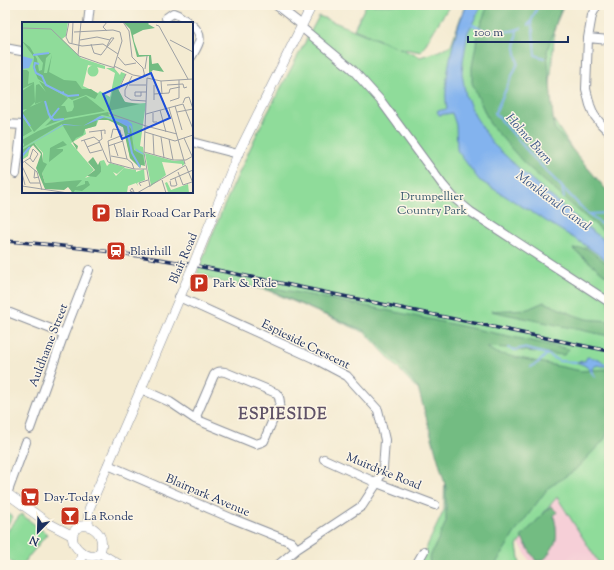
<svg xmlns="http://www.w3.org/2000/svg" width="614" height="570" viewBox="0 0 614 570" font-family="'Sorts Mill Goudy',serif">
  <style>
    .built { fill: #f6cfd7 }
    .green { fill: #8fdc9a; stroke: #55867c }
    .forest { fill: #73bc82; stroke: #477670 }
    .water { fill: #83b3ee; stroke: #4f71a6 }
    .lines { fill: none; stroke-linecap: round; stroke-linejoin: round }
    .stream { stroke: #83b3ee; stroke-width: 2 }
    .minor-casing { stroke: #888d98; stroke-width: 10 }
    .tertiary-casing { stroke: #888d98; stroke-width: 10 }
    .minor { stroke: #fff; stroke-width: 8 }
    .tertiary { stroke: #fff; stroke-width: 9 }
    .rail-casing { stroke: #1b2f5e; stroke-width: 3.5 }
    .rail { stroke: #fcf5e5; stroke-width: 2; stroke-dasharray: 6; stroke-linecap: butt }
    .tertiary-bridge-casing { stroke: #888d98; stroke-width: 10; stroke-linecap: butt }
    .tertiary-bridge { stroke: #fff; stroke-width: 9 }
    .labels { text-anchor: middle; stroke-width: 3; stroke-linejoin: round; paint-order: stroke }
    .park-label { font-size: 12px; fill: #385a6d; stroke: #fcf5e5 }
    .poi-label { font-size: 12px; fill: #1b2f5e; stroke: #fcf5e5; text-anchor: start }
    .street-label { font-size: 12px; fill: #1b2f5e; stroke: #fcf5e5 }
    .water-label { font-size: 13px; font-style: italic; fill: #3a5789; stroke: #fcf5e5 }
    .district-label { font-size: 16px; font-weight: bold; letter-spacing: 1px; fill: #5f5267; stroke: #fcf5e5 }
    .inset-river { fill: none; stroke: #83b3ee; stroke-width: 2 }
    .inset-road { fill: none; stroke: #9da0a4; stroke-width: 1 }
    .view { fill: #1d4ed8; fill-opacity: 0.15; stroke: #1d4ed8; stroke-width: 2 }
    .inset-edge { fill: none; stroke: #1b2f5e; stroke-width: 2 }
  </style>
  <rect width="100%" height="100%" fill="#fcf5e5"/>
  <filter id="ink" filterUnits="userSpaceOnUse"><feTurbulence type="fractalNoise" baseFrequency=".025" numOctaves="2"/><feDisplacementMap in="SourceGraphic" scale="8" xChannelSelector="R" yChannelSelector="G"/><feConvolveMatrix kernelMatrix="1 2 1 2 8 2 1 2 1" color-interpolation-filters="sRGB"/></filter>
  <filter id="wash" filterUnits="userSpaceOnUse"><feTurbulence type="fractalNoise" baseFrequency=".012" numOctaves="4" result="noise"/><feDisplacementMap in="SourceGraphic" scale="16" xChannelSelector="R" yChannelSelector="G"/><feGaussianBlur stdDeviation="0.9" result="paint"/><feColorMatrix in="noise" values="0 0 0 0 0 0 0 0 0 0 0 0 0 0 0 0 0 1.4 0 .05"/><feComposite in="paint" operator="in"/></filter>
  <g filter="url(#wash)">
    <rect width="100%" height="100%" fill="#f4ebd2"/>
    <path class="built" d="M558,495L601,565H532L519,543Z"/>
    <path class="green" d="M366,5H450L439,22L421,52L399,48L420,57L437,52L451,45L465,5H564L555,26L548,111L592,181L609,196V565H600L557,497L517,545L520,565H418L444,510L445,463L421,393L366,333L267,290L215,281L197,273L223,208L259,129L319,16L396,47L354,29Z
      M5,511L13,517L5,528Z
      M21,514L47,534L22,565H15L5,557V534Z"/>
    <path class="forest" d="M488,5H562L547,51L554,128L609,193V236L580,212L524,163L490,124L472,83V67L479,28Z
      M586,248L609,265V278L573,249Z
      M259,285L400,313L569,349L564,355L515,350L508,348L486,347L496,353L581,371L609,369V428L605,439L575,470L548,488L514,534L495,565H431L429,559L446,522V488L418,388L400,365L366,331L316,311Z
      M544,302C558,308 572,315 586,319C594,320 602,320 609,321V336L491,311L528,309Z
      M551,506L557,512L554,516C555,520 555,522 556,526C557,539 557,542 549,553C546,559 543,561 536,561L521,537Z"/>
    <path class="water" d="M467,5H482L468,32L463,61L462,74L466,96L475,116L493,144L524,173L581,222L609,244V262L582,243L479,180L457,150L456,125L452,113L439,115L437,111L447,109C445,98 446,89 447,78C450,53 456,28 467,5Z
      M587,357L599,359L608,366H601L598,365L593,367L592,371L584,365L576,362L585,361Z"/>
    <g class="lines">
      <path class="stream" d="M531,22L533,31L535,55L544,58
        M471,24L479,28L482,29
        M528,25L531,22L538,5
        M480,29C493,31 509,34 521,28
        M517,29L515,48L518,63L495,113L532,156L562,187L564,198
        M563,188L586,212L609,230
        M589,214L609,213
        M508,348L515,350L523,348L547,354L559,361L576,362
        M605,364L609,366
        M531,367L539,362L547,354
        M591,371L595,377"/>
    </g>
  </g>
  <g filter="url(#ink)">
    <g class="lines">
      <defs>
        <path id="minor" d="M276,5L302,25
          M597,5L592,15L588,38L586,89L590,105L594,115L601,124L609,132
          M166,18L173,13L178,15L189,23
          M88,23L90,5
          M192,25C205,36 199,44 192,56
          M301,27L352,69L381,101L442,184L454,198L471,212L609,302
          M588,38L609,40
          M5,48L21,51
          M5,124L23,125
          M192,142L238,154
          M16,174L22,125
          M179,297L313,358L347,376L378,410L385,440L383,469L377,483L362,506L297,549L278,565
          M5,311L64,334
          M141,389L170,402L195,419L256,444L262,442L264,441L280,403C280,398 279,396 276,393L225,372C221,371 217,371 214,375L195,419
          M30,429L64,334L89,270
          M324,459L377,483L435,505
          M108,465L231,518L291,542L297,549
          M7,494L26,442
          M416,565L424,551"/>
        <path id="tertiary" d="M198,253L238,154L312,5
          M5,492L48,523L73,536
          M80,526C94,524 104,535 101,549C96,570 56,540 80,526Z
          M88,526L89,509L97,490L141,389L190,273
          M100,553L120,565
          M78,565L82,555"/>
      </defs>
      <use href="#minor" class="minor-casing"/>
      <use href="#tertiary" class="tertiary-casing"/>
      <use href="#minor" class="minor"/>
      <use href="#tertiary" class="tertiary"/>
      <defs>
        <path id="rail" d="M5,241C65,245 124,253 183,263L609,351"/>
      </defs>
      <use href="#rail" class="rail-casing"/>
      <use href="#rail" class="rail"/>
      <defs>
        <path id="tertiary-bridge" d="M190,273L198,253"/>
      </defs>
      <use href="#tertiary-bridge" class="tertiary-bridge-casing"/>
      <use href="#tertiary-bridge" class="tertiary-bridge"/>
    </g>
  </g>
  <defs>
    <symbol id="parking-square" viewBox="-11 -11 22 22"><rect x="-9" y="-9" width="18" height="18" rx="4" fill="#c8321e" stroke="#fcf5e5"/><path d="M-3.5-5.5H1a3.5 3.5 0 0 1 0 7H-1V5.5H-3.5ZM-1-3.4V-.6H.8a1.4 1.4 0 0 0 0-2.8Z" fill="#fff"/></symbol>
    <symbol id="station-square" viewBox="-11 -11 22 22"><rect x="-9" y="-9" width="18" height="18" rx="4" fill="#c8321e" stroke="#fcf5e5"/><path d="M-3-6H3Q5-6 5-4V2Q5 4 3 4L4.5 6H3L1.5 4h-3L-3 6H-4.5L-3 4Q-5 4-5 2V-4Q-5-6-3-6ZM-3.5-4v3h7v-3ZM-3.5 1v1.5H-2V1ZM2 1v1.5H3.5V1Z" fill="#fff"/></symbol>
    <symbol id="supermarket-square" viewBox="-11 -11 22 22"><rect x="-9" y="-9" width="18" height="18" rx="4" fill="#c8321e" stroke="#fcf5e5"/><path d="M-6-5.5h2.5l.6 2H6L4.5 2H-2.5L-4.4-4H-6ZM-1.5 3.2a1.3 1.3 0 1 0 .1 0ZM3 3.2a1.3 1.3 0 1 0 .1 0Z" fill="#fff"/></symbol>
    <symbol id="bar-square" viewBox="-11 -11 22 22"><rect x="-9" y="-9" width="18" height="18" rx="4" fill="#c8321e" stroke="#fcf5e5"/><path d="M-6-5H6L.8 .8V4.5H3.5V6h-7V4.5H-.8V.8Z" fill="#fff"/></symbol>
  </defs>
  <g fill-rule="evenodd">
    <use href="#parking-square" x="90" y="202" width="22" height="22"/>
    <use href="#station-square" x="105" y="240" width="22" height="22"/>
    <use href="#parking-square" x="188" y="272" width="22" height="22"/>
    <use href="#supermarket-square" x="19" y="486" width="22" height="22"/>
    <use href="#bar-square" x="59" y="505" width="22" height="22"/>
  </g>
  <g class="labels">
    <g class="park-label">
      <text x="432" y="200">Drumpellier<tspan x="432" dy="14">Country Park</tspan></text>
    </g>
    <g class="poi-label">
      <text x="115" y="217">Blair Road Car Park</text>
      <text x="130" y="255">Blairhill</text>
      <text x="213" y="287">Park &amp; Ride</text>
      <text x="44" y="501">Day-Today</text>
      <text x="84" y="520">La Ronde</text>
    </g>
    <g class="street-label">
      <text transform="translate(183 258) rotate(-67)" y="4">Blair Road</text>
      <text transform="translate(306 344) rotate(26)" y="4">Espieside Crescent</text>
      <text transform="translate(48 345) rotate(-69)" y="4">Auldhame Street</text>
      <text transform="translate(384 471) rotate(22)" y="4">Muirdyke Road</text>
      <text transform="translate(208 495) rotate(23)" y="4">Blairpark Avenue</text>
    </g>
    <g class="water-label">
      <text transform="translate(530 138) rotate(48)" y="5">Holme Burn</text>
      <text transform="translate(554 200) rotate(37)" y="5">Monkland Canal</text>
    </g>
    <g class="district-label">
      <text x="283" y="419">ESPIESIDE</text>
    </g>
  </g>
  <g transform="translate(22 22)">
    <rect width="171" height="171" fill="#f4ebd2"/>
    <path d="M0,0H46L44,14L40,17L59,36L83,44V47L66,43L61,64L76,71L78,69L88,75L93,51L84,46H92L98,53L99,50L104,52L97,65L96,71L102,79L108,82L124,81L118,124L121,125L123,142L119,143V146L108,136L102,106L86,97H77L74,104L63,107L64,112L49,121L72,148L63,156L79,150L78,139L82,138L85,144L88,141L103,145L95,152L91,150L94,154L102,146L114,148V150L122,147L123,158L115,161L116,164L114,161L106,164L105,171H49L52,160L23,161L20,151L21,131L13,122L8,125L6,134L0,138ZM65.5 49a5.5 5.5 0 1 1 11 0a5.5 5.5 0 1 1-11 0ZM123,131L152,139L161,138L163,142L160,144V142L140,140L144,153L129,164ZM145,160L149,168L166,162L167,171H145L148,169L146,170L143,161Z" fill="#8fdc9a"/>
    <path d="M101,0H128L126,2L133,6L121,8L111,13L112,19L117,33H129L130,42L136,41L142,50L131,48L127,52V34L115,35L108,7ZM0,19L8,25L15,37L17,49L20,48L21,41L15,33L29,31L24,36L22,51H25L30,32L27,50L42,58L54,59L60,67H69L76,72L73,77L64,73L50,78L16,57L11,45L12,35ZM0,48H5L7,50L6,62L15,59L12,60L13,80L8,85L21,79L13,82L14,63L17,62L24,70L17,59L46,76L39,84H43L45,90L50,89L52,85L51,79L64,74L83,89L44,96L23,104L30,97L26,88L27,96L12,110L0,91L5,87L0,88V69L12,61L0,67ZM95,65L103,80L118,82L86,89L91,67ZM86,90L87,94L95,96L80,93L74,96L81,95L106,103L109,107L112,128L121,133L123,144L119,143L118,146L108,136L101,105L86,98H75L74,104L63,107L61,113L54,116L51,120L56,124L55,128L40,102L0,126L2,123L0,118L16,109L43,98ZM0,94L10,109L0,115ZM41,119L45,123L34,127H41V129L27,140L28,126ZM12,121L20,131L21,140L25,142L20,151L23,161L60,158L54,165L63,162V159H66L68,163L60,169L53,168L51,171L46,165L42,168L23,167L14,146L19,132L11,123L0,135V128ZM71,135L76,143L78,139L79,145V150L74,155L65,154L73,148L66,140Z" fill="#73bc82"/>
    <path d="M0,34L11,37L7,46L0,47ZM78,94L105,98L110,102L113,126L125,134L114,129L109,104L83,95L61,104L42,103L0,127L42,102L61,104Z" fill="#83b3ee"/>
    <path class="inset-river" d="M11,33L27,31M17,42L13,41L12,45L14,51L20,54L24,63L40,71M42,70L40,71L46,74L57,73M23,79L27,93M0,92L8,104M27,92L29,96L37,86M30,96L32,98L42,97M97,99L106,104L107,111M106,112L110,131L118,145M0,134L8,125"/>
    <path class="inset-road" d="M101,0L107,9L110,35L121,46L123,55M134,3L137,4L166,57M0,6L29,7L57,34L77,41M85,9L81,5L85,0M52,10L91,8L98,10L100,19L92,45M44,15L47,21L60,24L81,22L96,32M44,15L47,0M58,18L75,15L88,18M148,18L171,30M50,21L51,0M69,22L72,31L79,33L92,16H89L85,24M56,33L59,0M96,35L103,43L114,41M77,41L93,46M92,44L111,53L122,55V52M123,47L125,34M110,54L103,68V74L109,78L124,79M125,56L122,131L128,165M125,56L139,59L171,57M139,59L140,72M107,63H124M132,63V78M145,63L161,62L162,66L165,65M97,67L104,52M119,70V74H113V70H124M132,72L147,71L148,67L158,65M148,79L157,76V58M153,84L160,108M147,86L163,142M138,88L144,110M155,90L171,87L167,75L163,76L161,81M86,91L124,104M131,91V100H135M124,92L161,82L171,107M124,104L155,112M67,110L83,108V112M123,110L153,119L171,113M131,112L132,133M139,115L142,136M89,116L91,107L98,108L105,137M162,116L170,134M147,117L151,138M62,118L68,131M59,119L72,115L77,119L86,140L112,147H124M77,119L80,117L79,108M92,122L96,134M86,124L101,119M65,125L78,120M122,130L151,138H164L171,134M68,131L80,128M89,134L105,137L110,141L112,147M3,140L15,150L20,168M0,141L8,136L11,127L16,132L11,140L8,136M89,141L86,119L101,113M0,144L8,161H18M164,144L171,161M13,148L12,156L17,155M156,150L161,163L170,160M0,151L3,163M140,158L144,171M148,158L171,148M148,159L149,164H153L155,163L153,156M0,164L46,171M119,164L117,161L126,158M112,170L110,166L108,169L113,171M115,171L164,143"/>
    <path class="view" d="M129,51L148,96L100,117L81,72Z"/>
    <rect width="171" height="171" class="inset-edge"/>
  </g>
  <rect width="614" height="570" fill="none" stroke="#fcf5e5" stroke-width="20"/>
  <g transform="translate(38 532) rotate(203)" stroke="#fcf5e5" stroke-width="3" paint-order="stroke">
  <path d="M0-3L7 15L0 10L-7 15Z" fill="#1b2f5e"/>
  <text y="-6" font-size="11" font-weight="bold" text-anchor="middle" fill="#1b2f5e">N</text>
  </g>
  <path d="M468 36v6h100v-6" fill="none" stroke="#1b2f5e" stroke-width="2"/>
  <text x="474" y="36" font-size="12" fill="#1b2f5e" stroke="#fcf5e5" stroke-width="3" paint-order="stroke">100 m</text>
</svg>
